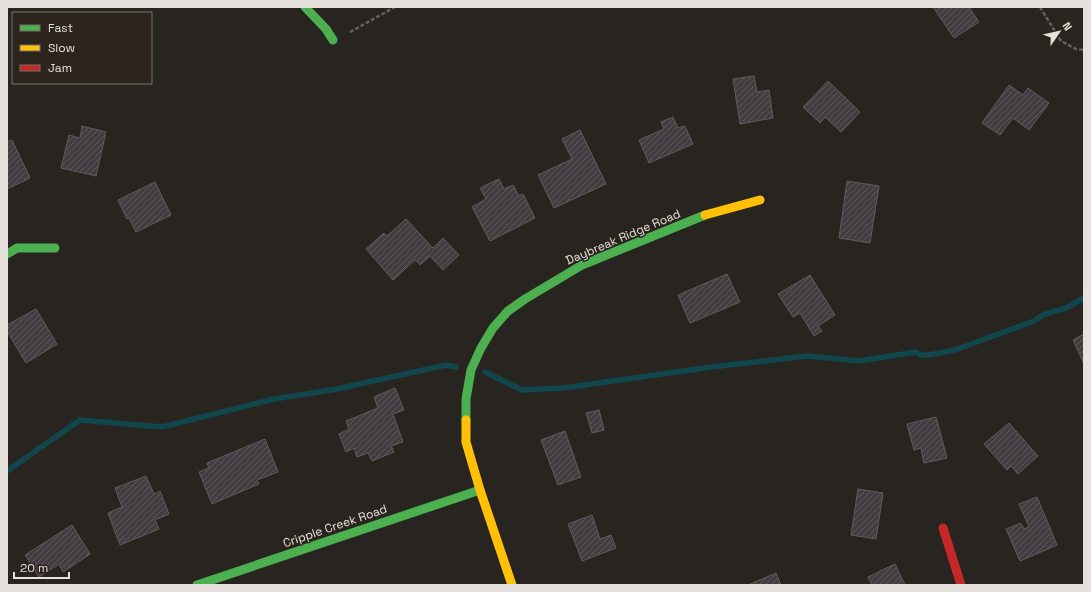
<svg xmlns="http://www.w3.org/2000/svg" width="1091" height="592" viewBox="0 0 1091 592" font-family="'Space Grotesk',sans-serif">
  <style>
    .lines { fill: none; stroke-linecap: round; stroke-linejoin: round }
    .stream { stroke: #11474c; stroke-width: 5.5 }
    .building { fill: url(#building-hatch); stroke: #5f5c5c }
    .path { stroke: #666161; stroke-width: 2.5; stroke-dasharray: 4 2; stroke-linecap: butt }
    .fast { stroke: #4caf50; stroke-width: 9 }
    .slow { stroke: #ffc107; stroke-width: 9 }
    .jam { stroke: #c62828; stroke-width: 9 }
    .labels { text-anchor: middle; stroke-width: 3; stroke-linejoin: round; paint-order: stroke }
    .street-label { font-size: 12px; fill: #e6e1dc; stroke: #2c241d }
  </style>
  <defs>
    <pattern id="building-hatch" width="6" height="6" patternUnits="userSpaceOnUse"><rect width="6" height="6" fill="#433c40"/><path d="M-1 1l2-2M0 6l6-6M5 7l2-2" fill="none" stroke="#5e585b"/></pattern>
  </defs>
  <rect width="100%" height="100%" fill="#282420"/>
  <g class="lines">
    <path class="stream" d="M485,372L522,390L563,388L712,367L807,356L859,361L916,352L920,355H929L955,350L1034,321L1045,314L1066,308L1084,298
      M7,471L80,420L162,427L274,399L337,389L446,365L456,367"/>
  </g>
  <path class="building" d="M933,7H969L979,22L954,38Z
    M754,76L757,92L769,90L773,118L740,124L733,79Z
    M828,81L860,112L841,132L825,117L820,123L803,107Z
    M1009,85L1023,95L1028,88L1049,103L1029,130L1013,118L1000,135L982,123Z
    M673,117L678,128L685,126L693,144L649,163L639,140L664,129L661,122Z
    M82,126L106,132L96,176L61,168L69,135L80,138Z
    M580,130L606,184L554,208L538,175L572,159L562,139Z
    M12,140L30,178L7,189V142Z
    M499,179L504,189L513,185L519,196L523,194L535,218L490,241L472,207L486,199L480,188Z
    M847,181L879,186L870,243L839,238Z
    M155,182L171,215L136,232L129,218L127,219L118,200Z
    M406,219L433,248L443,238L459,255L443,270L430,256L420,265L415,260L393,280L366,249L384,233L387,236Z
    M727,274L740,302L690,323L678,295Z
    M810,275L835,315L818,326L822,331L814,336L800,313L793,317L778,294Z
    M36,309L57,344L26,363L7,331V325Z
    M1084,334V364L1073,340Z
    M395,388L404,410L393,414L403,442L391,446L394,452L372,461L368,453L357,457L354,448L346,452L339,434L349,429L346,421L378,408L374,397Z
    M599,410L604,430L592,433L586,413Z
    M936,417L947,458L924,463L921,448L914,450L907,424Z
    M1009,423L1038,456L1018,474L1011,466L1007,470L984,444Z
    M565,431L581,477L558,485L541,440Z
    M265,439L278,472L257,480L259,484L212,504L199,472L209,468L207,463Z
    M146,476L154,494L160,491L169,514L155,520L159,529L120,545L108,513L122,507L115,488Z
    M858,489L883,493L876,539L851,535Z
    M1037,497L1057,545L1020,561L1006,529L1021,523L1024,529L1029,527L1019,504Z
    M592,515L600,539L611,535L616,548L582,561L568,524Z
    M72,525L90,554L63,572L59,564L39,577L25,555Z
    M895,564L905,585H872L868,577Z
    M776,573L781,585H748Z"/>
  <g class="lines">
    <path class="path" d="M1040,7L1061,41L1076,49L1084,50
      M350,32L395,7"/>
    <path class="fast" d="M305,7L326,29L333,40
      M7,254L17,248H55
      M466,420V399L471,370L481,348L493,328L508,311L525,299L582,265L705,215
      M197,585L480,490"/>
    <path class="slow" d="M705,215L760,200
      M466,420V442L480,490L512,585"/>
    <path class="jam" d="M943,528L961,585"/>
  </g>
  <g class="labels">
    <g class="street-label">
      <text transform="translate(623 237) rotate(-23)" y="4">Daybreak Ridge Road</text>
      <text transform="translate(335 526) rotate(-19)" y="4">Cripple Creek Road</text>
    </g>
  </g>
  <rect width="1091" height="592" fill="none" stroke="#e6e1dc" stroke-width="16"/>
  <rect x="12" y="12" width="140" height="72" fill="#2c241d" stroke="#767069"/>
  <rect x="20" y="25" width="20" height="6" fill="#4caf50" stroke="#767069"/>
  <text x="48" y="32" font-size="12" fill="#e6e1dc">Fast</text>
  <rect x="20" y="45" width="20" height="6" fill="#ffc107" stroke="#767069"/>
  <text x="48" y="52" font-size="12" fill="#e6e1dc">Slow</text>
  <rect x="20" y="65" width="20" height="6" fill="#c62828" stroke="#767069"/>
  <text x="48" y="72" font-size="12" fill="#e6e1dc">Jam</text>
  <g transform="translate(1059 32) rotate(56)" stroke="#2c241d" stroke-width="3" paint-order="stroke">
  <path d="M0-3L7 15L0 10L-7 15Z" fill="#e6e1dc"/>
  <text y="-6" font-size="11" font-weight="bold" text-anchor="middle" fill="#e6e1dc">N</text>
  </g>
  <path d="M14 572v6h55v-6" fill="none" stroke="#e6e1dc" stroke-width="2"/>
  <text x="20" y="572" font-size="12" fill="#e6e1dc" stroke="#2c241d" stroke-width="3" paint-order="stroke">20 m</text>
</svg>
